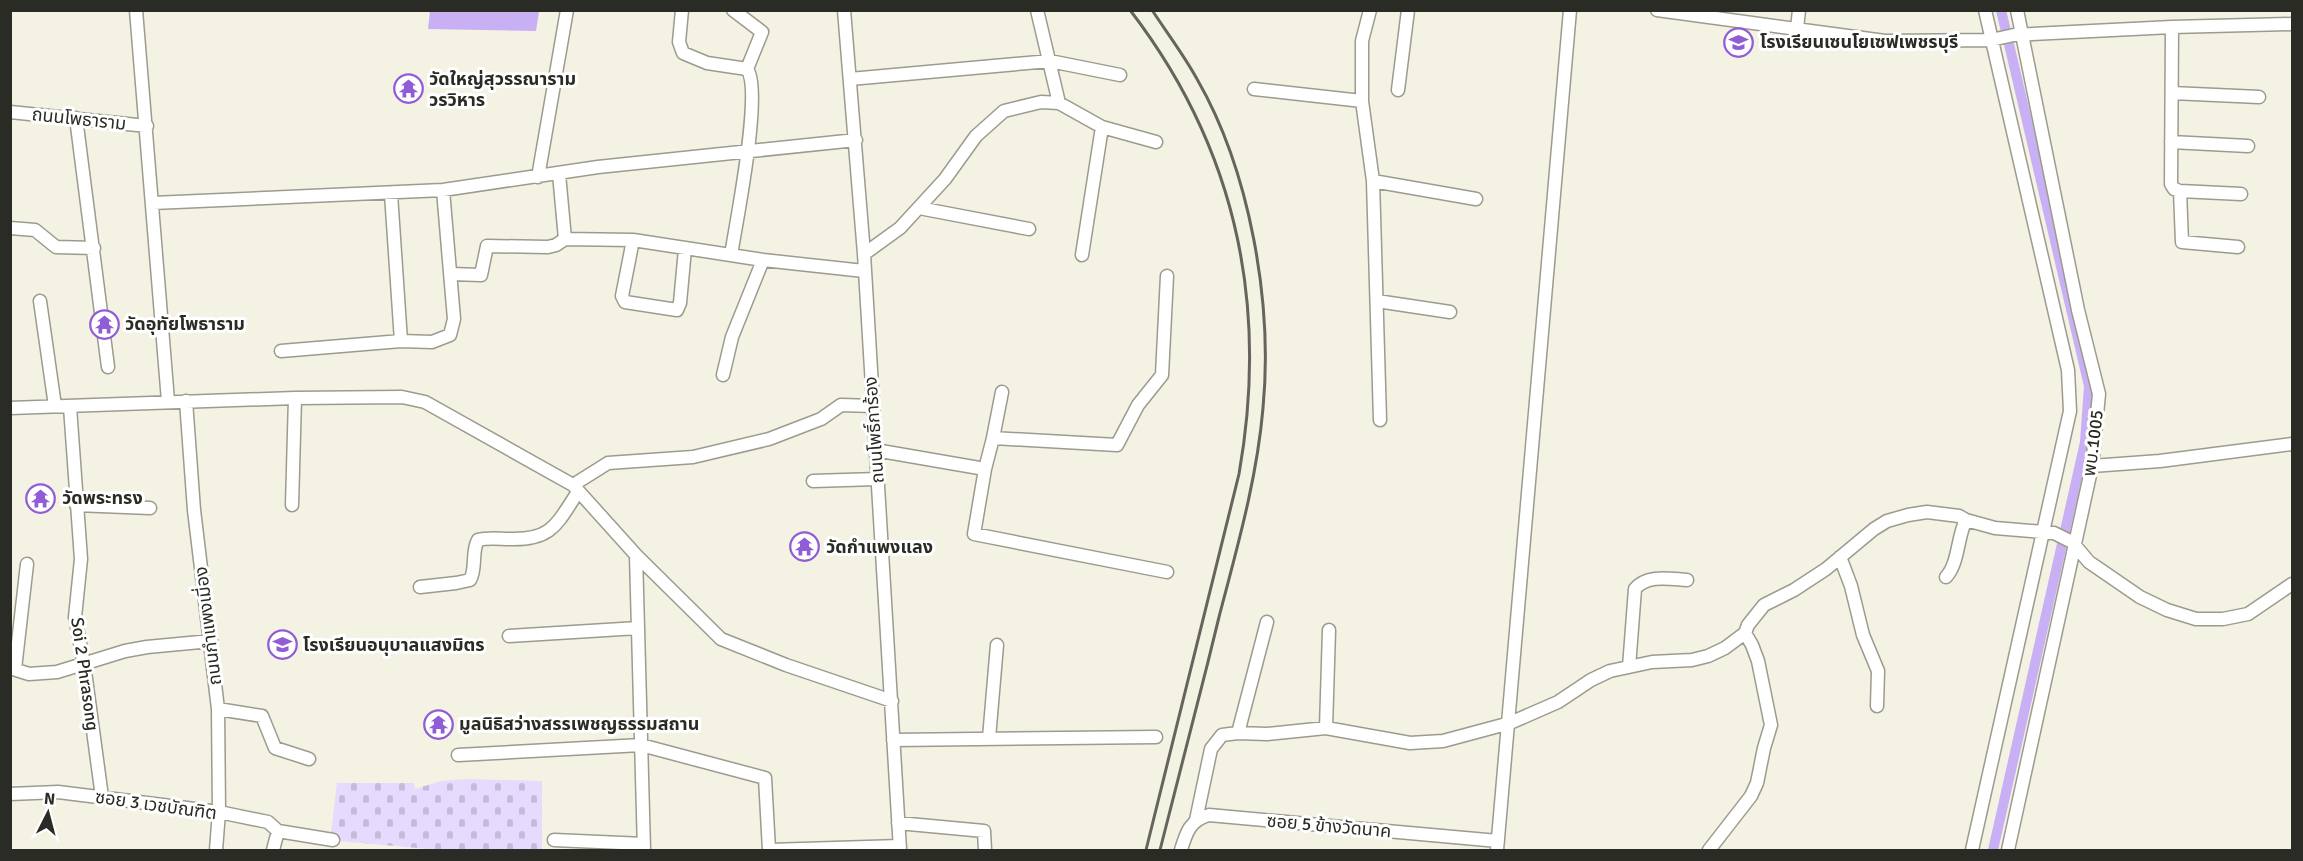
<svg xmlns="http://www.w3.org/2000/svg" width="2303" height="861" viewBox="0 0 2303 861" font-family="Signika,'Noto Sans Thai',sans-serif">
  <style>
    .cemetery { fill: url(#cemetery-stones) }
    .water { fill: #c9b0f5 }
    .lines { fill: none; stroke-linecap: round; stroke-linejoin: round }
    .canal { stroke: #c9b0f5; stroke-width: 10 }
    .minor-casing { stroke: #9c9b8e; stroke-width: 15 }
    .minor { stroke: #fff; stroke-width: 12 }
    .rail { stroke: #66655d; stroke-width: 3 }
    .labels { text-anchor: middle; stroke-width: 6; stroke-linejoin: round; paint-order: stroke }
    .poi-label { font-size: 18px; font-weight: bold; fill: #2b2b25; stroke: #fff; text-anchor: start }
    .street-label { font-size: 18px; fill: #2b2b25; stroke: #fff }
  </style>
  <defs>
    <pattern id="cemetery-stones" width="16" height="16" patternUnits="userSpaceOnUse" patternTransform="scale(1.5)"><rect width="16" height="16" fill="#e6dafe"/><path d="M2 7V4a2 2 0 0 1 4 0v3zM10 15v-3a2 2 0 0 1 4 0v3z" fill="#c5bbda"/></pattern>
  </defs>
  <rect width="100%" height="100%" fill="#f3f2e3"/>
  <path class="cemetery" d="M467,779L542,781V850H439L339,841L331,833L337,783H414L415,789L441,781Z"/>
  <path class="water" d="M430,11V10L539,11L536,31L428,29Z"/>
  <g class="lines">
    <path class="canal" d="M1993,850L2085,442L2089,386L2001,10"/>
    <defs>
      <path id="minor" d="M136,10L168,401
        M682,10L679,42L683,53L707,63L747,69C763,90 736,223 731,255
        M733,10L762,32L747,69
        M844,10L864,254L900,850
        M1037,10L1059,103
        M1370,10L1362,41V101L1373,181L1380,420
        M1657,10L1885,41L1991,40L2014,35L2172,27L2292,24
        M2172,27L2171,184L2174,189L2180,191L2241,194
        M1797,29L1799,10
        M850,79L1050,61L1120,75
        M1254,89L1362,101
        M1398,90L1408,10
        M2172,93L2259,97
        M10,112L147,126
        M76,118L108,367
        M2171,142L2248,146
        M559,174L565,239L633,240L763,260L864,271
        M538,177L567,10
        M1373,181L1476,199
        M2180,191L2182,242L2238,247
        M391,194L401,341
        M153,203L443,190L598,167L856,140
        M919,208L1029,229
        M10,228L35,230L56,247L94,248
        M633,240L622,296L625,302L677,310L680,303L685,249
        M864,254L900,228L945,179L976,136L1004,111L1041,102L1059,103L1102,127L1156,142
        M1082,255L1102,127
        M451,274L481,275L487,246L548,247L556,245L565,239
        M40,301L55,406
        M1377,301L1450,312
        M281,351L401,341L432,342L450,335L454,319L443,190
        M723,375L732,337L763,260
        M186,401L194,510L218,709L219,812L216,850
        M70,407L81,559L75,617L84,664L102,797
        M10,408L295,398L402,397L425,402L573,485L636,555L721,639L786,665L892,701
        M993,438L1002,392
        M875,450L985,469L974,534L1167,572
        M2092,466L2160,461L2292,444
        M985,469L993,438L1117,445L1138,405L1162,375L1167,276
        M813,481L877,479
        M573,485L608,463L693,457L769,439L821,419L841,405L873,406
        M76,505L150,508
        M292,505L295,398
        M636,555L644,850
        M1840,557L1851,586L1863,635L1878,671L1877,706
        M1946,577C1959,563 1957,537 1966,520L1995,528L2054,533L2072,542L2089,562L2140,597L2167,610L2196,619H2223L2248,614L2292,584
        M420,587L456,583L470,580C477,568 471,552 478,540C488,537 500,539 511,539C553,540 557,523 578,492
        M1267,622L1238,733L1267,734L1326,728L1410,743L1443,741L1510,723L1558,702L1591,680L1610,671L1652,662L1692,660L1708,656L1725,648L1745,633L1748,625L1764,605L1794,590L1826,569L1874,529L1887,521L1908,515L1927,512L1959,516L1966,520
        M509,636L638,628
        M1629,667L1635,589C1647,574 1670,579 1687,580
        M10,668L29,674L57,672L125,651L147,647L211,641
        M15,669L27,564
        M218,709L262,716L275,748L309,759
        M1326,728L1329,630
        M989,738L997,645
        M893,740L1156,737
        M458,755L641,745L765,778L769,850
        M10,794L58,792L219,812L268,822L278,831L273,850
        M1196,820L1211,749L1222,735L1238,733
        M898,823L984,831L985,850
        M278,831L333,840
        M554,840L644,844
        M769,850L900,846
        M1181,850C1186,833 1190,820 1209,815L1498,841
        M1497,850L1570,10
        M1709,850L1751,796L1757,783L1764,748L1771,725L1758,661L1752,645L1745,633
        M1972,850L2070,411L2068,370L1985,10
        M2008,850L2092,466L2099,394L2078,310L2017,10"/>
    </defs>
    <use href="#minor" class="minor-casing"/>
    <use href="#minor" class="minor"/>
    <path class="rail" d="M1130,10C1236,148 1269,304 1239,474L1146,850
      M1152,10C1167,33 1184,55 1197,79C1250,171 1273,303 1263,408C1257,479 1237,548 1219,617C1200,695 1180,773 1160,850"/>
  </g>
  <defs>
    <symbol id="school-ring" viewBox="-11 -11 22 22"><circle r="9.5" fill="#fff" stroke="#905dd6" stroke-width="1.5"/><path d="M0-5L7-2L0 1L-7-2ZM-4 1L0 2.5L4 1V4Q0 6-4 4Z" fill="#905dd6"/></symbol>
    <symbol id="temple-ring" viewBox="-11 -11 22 22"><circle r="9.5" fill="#fff" stroke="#905dd6" stroke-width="1.5"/><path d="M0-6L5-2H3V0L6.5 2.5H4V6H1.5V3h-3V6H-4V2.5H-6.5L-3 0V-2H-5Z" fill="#905dd6"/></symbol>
  </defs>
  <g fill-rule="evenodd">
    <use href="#school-ring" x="1722" y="26" width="33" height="33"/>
    <use href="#temple-ring" x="392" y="72" width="33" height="33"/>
    <use href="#temple-ring" x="88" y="308" width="33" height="33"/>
    <use href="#temple-ring" x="24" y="482" width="33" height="33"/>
    <use href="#temple-ring" x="788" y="530" width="33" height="33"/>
    <use href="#school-ring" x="266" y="628" width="33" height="33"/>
    <use href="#temple-ring" x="422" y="708" width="33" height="33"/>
  </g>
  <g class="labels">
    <g class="poi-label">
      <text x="1760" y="48">โรงเรียนเซนโยเซฟเพชรบุรี</text>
      <text x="429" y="85">วัดใหญ่สุวรรณาราม<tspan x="429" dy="21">วรวิหาร</tspan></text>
      <text x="125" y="330">วัดอุทัยโพธาราม</text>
      <text x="62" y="504">วัดพระทรง</text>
      <text x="826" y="553">วัดกำแพงแลง</text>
      <text x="303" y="651">โรงเรียนอนุบาลแสงมิตร</text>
      <text x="459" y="730">มูลนิธิสว่างสรรเพชญธรรมสถาน</text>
    </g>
    <g class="street-label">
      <text transform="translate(79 119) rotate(6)" y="6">ถนนโพธาราม</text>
      <text transform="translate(874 430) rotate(-94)" y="6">ถนนโพธิ์การ้อง</text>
      <text transform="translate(2093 443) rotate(-83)" y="6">พบ.1005</text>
      <text transform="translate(208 626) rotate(-97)" y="6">ถนนกำแพงเมี่อง</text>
      <text transform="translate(85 674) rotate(82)" y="6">Soi 2 Phrasong</text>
      <text transform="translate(156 805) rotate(8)" y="6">ซอย 3 เวชบัณฑิต</text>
      <text transform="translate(1329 826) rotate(5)" y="6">ซอย 5 ข้างวัดนาค</text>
    </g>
  </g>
  <rect width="2303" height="861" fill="none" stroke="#2b2b25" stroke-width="24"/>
  <g transform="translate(48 813) rotate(6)" stroke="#ffffff" stroke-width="4.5" paint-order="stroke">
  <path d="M0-4.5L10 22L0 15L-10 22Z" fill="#2b2b25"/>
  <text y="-9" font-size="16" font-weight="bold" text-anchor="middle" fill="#2b2b25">N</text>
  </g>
</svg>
